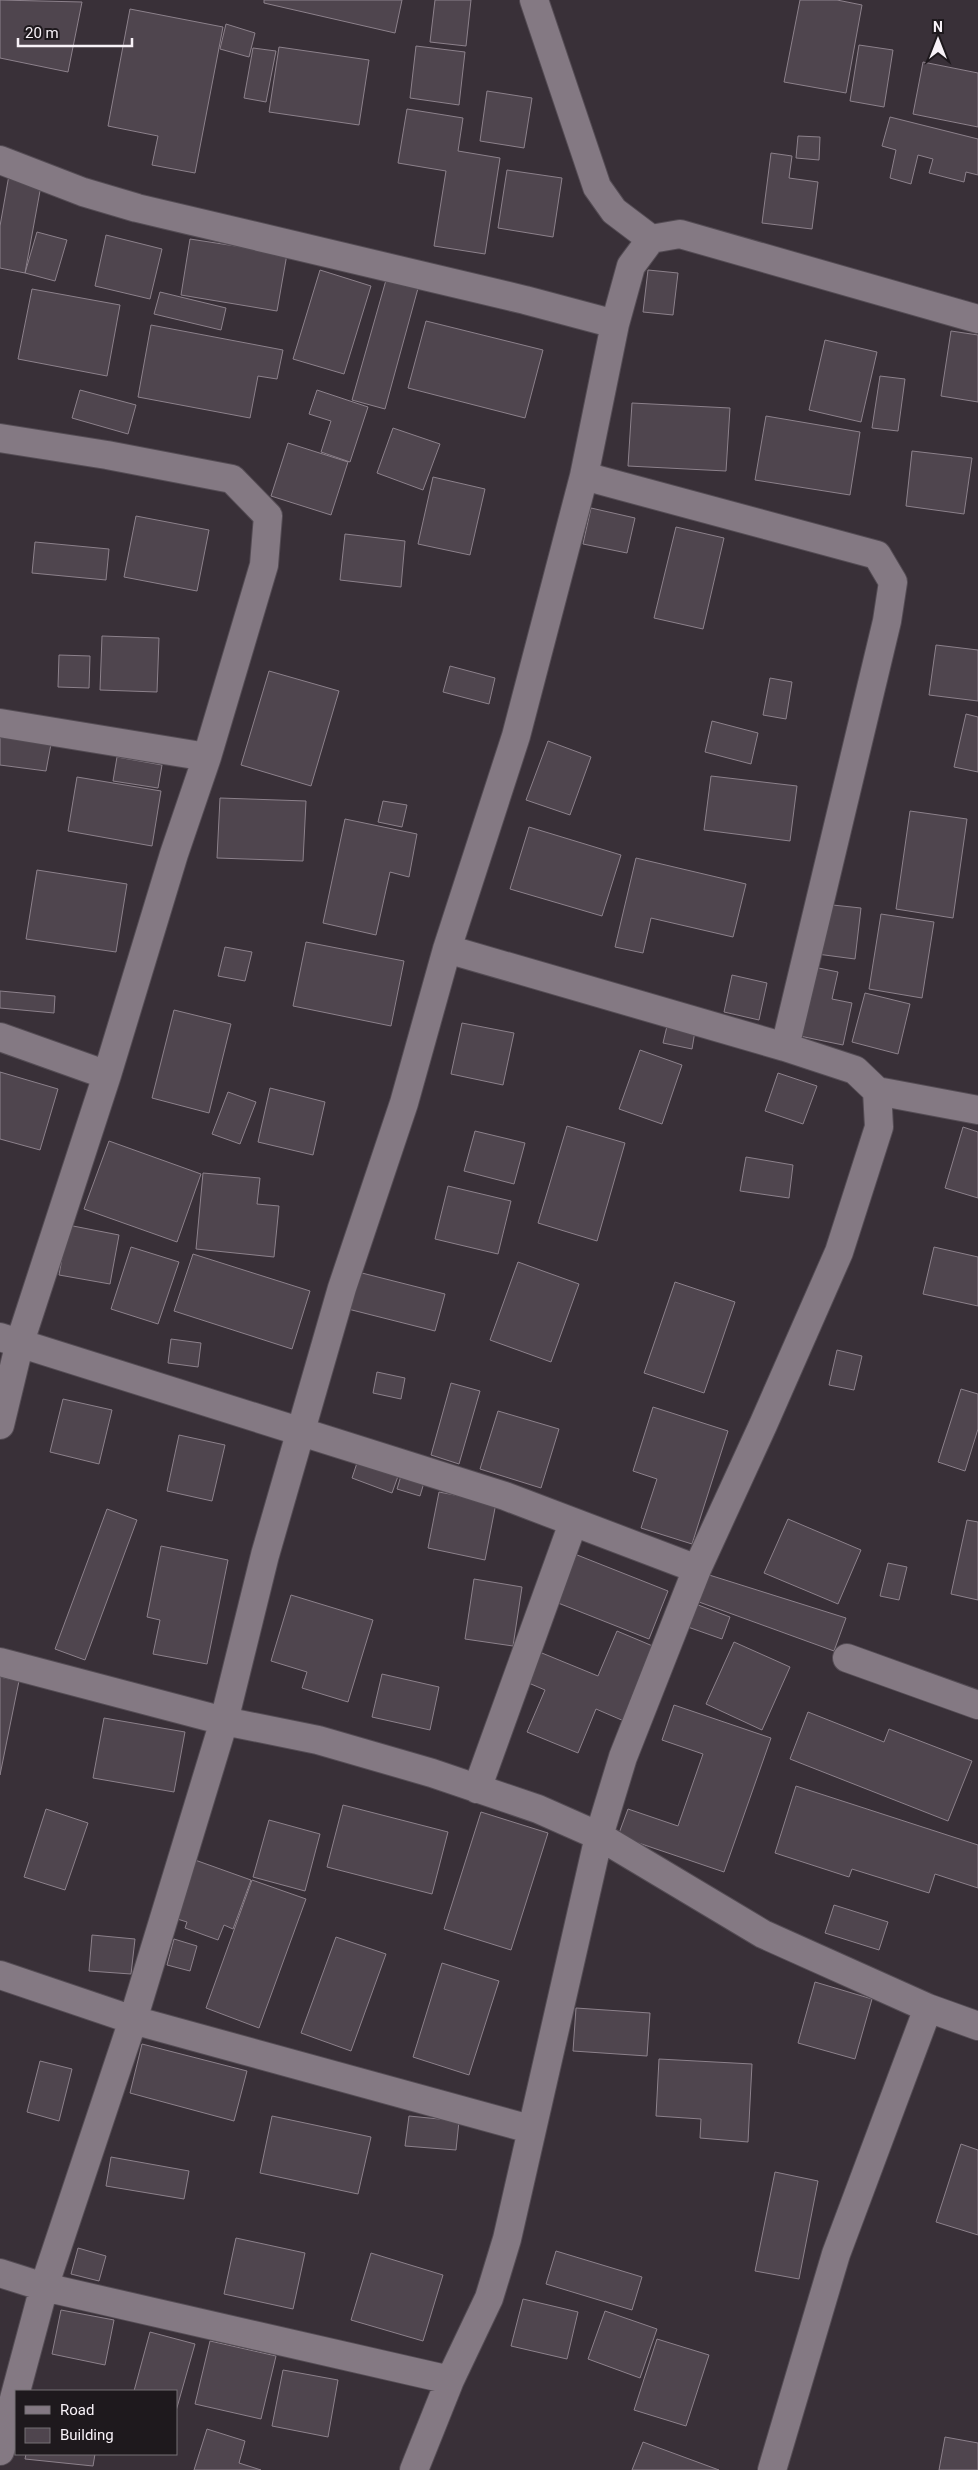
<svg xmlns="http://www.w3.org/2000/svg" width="978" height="2470" viewBox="0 0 978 2470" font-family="Roboto,sans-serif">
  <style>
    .building { fill: #4f454e; stroke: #8c818b }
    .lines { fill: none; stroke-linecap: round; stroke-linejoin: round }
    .minor-casing { stroke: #544c54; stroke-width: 30 }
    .minor { stroke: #847983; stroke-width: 28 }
  </style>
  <rect width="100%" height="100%" fill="#393038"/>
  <path class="building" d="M0,0L82,2L68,72L0,58Z
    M264,0H402L395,33L264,3Z
    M435,0H471L466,46L430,42Z
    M800,0H837L862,5L846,93L784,82Z
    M130,9L223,27L195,173L152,165L158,136L108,126Z
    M226,24L255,33L249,57L220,49Z
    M859,45L893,50L884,107L850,101Z
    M416,46L465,52L459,105L410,98Z
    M279,47L369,60L359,125L269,112Z
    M253,48L276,51L266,102L244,98Z
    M923,62L978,73V127L913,114Z
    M487,91L532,98L524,148L480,141Z
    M407,109L463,118L458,151L500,158L485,254L434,246L446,171L398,163Z
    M890,117L978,139V175L966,172L964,182L929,173L933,159L918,155L911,184L890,178L896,150L882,146Z
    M798,136L820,137L819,160L796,158Z
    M771,153L792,156L789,178L818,182L812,229L762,223Z
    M507,170L562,178L553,237L498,228Z
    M9,175L42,180L25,273L0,268V226Z
    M37,232L67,240L55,281L25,273Z
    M106,235L162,249L150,299L95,286Z
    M190,239L287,254L277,311L181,295Z
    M320,270L371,286L344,374L293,359Z
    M648,270L678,273L673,315L643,312Z
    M388,273L420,281L385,409L352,400Z
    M32,289L120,305L107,376L18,359Z
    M160,292L226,308L221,330L154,314Z
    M426,321L543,350L525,418L408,388Z
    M151,325L283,350L277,379L258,376L250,418L138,397Z
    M951,331L978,335V402L941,396Z
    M825,340L877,352L861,422L809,410Z
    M880,376L905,379L898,431L872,428Z
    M80,390L136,405L128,434L72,418Z
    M317,390L368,407L350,462L321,452L331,421L309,414Z
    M632,403L730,408L726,471L628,466Z
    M766,416L860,432L850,495L755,480Z
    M393,428L440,444L423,490L377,473Z
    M288,443L348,462L331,515L271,496Z
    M912,451L972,458L964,514L906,506Z
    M433,477L485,489L470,555L418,544Z
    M591,508L635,518L627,553L583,544Z
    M136,516L209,530L197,591L124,577Z
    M676,527L724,538L703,629L654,618Z
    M345,534L405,541L401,587L340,580Z
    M35,542L109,549L106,580L32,573Z
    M102,636L159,638L157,692L100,690Z
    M936,645L978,650V701L929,695Z
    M59,655L90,656L89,688L58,687Z
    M450,666L495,678L489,704L443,692Z
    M269,671L339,691L311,786L241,765Z
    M770,678L792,682L786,719L763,715Z
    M966,714L978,717V772L954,767Z
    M712,721L758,733L751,764L705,752Z
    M0,737L51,744L46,771L0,765Z
    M548,741L591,757L570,815L526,800Z
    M117,757L162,765L158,788L113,781Z
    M711,776L797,786L790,841L704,830Z
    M77,777L161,791L152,846L68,831Z
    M220,798L306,801L303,861L217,858Z
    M383,801L407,805L402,827L378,822Z
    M910,811L967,819L953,918L896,909Z
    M345,819L417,834L409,877L390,872L376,935L323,923Z
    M529,827L621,855L602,916L510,889Z
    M636,858L746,884L733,937L651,918L643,953L615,947Z
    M37,870L127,884L116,952L26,939Z
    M823,904L861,908L855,959L817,954Z
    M881,914L934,922L922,998L869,989Z
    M306,942L404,961L391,1026L293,1006Z
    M225,947L252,952L245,981L218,976Z
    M809,966L838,972L832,999L852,1003L843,1045L795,1035Z
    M732,975L767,983L759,1020L724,1012Z
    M0,991L55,996L54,1013L0,1008Z
    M865,993L910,1004L898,1054L852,1042Z
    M174,1010L231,1024L209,1113L152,1098Z
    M462,1023L514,1033L503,1085L451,1074Z
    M667,1026L695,1031L692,1049L663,1043Z
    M640,1050L682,1065L662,1124L619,1109Z
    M0,1072L58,1089L40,1150L0,1139Z
    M778,1073L817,1086L803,1124L765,1111Z
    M270,1088L325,1102L313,1155L258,1142Z
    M228,1092L256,1102L240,1144L212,1134Z
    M567,1126L625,1143L597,1241L538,1223Z
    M963,1127L978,1132V1198L945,1188Z
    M475,1131L525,1143L514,1184L464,1171Z
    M109,1141L201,1174L177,1242L84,1209Z
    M746,1157L793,1165L789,1198L740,1191Z
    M203,1173L260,1178L257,1204L279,1206L274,1257L196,1249Z
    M448,1186L511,1201L498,1254L435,1239Z
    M68,1225L119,1235L110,1284L59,1275Z
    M131,1247L179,1262L158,1324L111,1309Z
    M934,1247L978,1257V1306L923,1294Z
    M193,1254L310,1291L292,1349L174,1311Z
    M518,1262L579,1284L551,1362L490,1340Z
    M358,1272L445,1294L435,1331L348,1309Z
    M675,1282L735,1302L704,1393L644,1373Z
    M171,1339L201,1343L198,1367L168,1363Z
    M837,1350L862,1356L854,1390L829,1385Z
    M377,1372L405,1378L401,1399L373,1393Z
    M451,1383L480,1391L459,1464L431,1455Z
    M961,1389L978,1394V1429L965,1471L938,1462Z
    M63,1399L112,1410L99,1464L50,1452Z
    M653,1407L728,1431L692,1544L641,1528L657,1479L633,1471Z
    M498,1411L559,1429L541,1488L480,1469Z
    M179,1435L225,1445L212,1501L167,1491Z
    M361,1451L402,1465L392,1493L352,1478Z
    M403,1469L426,1476L420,1496L397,1489Z
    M439,1492L496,1503L485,1560L428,1548Z
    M107,1509L137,1520L85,1660L55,1649Z
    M788,1519L861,1550L838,1604L764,1573Z
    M967,1520L978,1522V1600L951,1594Z
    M161,1546L228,1560L207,1664L153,1654L160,1620L147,1617Z
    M567,1551L668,1591L649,1639L548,1599Z
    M888,1563L907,1567L899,1600L880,1596Z
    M706,1574L846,1618L834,1651L699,1602Z
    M474,1579L522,1587L513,1646L465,1639Z
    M291,1595L373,1620L348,1702L302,1688L307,1672L271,1661Z
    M693,1603L730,1617L722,1639L685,1626Z
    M617,1631L655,1647L624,1721L596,1709L578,1753L527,1732L545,1690L524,1681L537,1651L598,1676Z
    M734,1642L790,1667L762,1730L706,1704Z
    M382,1674L439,1687L430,1730L372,1717Z
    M0,1677L19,1681L0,1775Z
    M674,1705L771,1738L724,1872L618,1836L628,1809L678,1826L703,1754L662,1740Z
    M808,1712L884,1742L889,1729L972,1761L948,1821L790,1759Z
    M104,1718L185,1732L174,1792L93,1778Z
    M796,1786L978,1845V1888L935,1874L929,1893L852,1869L849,1877L775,1853Z
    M343,1805L448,1832L432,1894L327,1867Z
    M46,1809L88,1823L65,1890L24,1877Z
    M481,1812L548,1833L511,1950L444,1929Z
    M269,1820L320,1834L305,1891L253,1877Z
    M195,1860L251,1880L233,1929L224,1925L218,1940L185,1928L187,1922L174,1918Z
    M252,1880L306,1899L259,2028L206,2008Z
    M834,1905L888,1922L879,1950L825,1933Z
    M92,1935L135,1939L131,1974L89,1971Z
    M336,1937L386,1954L351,2051L301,2033Z
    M174,1939L197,1946L190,1971L167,1965Z
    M442,1963L499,1981L469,2075L413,2057Z
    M815,1982L872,1999L855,2059L798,2043Z
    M576,2008L650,2013L647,2056L573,2051Z
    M142,2044L247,2071L234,2121L130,2093Z
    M659,2059L752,2064L748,2142L700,2138L701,2119L656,2116Z
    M40,2061L72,2069L59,2121L27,2112Z
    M272,2116L371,2137L358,2194L260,2173Z
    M409,2116L459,2121L456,2150L405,2146Z
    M961,2144L978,2150V2235L936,2222Z
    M111,2157L189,2171L184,2199L106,2186Z
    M775,2172L818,2181L799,2279L755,2271Z
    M236,2238L305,2253L293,2309L224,2294Z
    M78,2248L106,2256L99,2281L71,2274Z
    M556,2251L642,2277L632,2310L546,2284Z
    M371,2253L443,2275L423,2341L351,2320Z
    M523,2299L578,2312L567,2359L511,2346Z
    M61,2310L114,2320L105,2365L52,2354Z
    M605,2311L657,2329L640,2378L588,2359Z
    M150,2332L195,2344L176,2411V2391H134Z
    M657,2339L709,2355L686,2426L634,2410Z
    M210,2341L276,2356L261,2419L195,2404Z
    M283,2370L338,2380L328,2437L272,2426Z
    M207,2429L245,2441L239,2463L261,2470H194Z
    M945,2437L978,2443V2470H939Z
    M643,2442L719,2470H632Z
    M26,2454H95L93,2466L25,2459Z"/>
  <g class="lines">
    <defs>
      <path id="minor" d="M534,0L597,187L614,211L651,239
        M0,160L83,192L137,208L525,300L615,324
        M0,438L107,455L232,479L268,516L264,565L207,757L174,854L107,1075L20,1342L0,1425
        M584,476L877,555L893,582L887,621L785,1047
        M0,723L207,757
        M447,949L785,1047L855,1070L877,1091L978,1110
        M0,1037L107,1075
        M0,1337L505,1496L697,1569
        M847,1658L978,1705
        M0,1662L224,1721L318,1740L432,1773L538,1809L599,1836L763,1934L928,2008L978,2026
        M477,1789L573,1523
        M0,1975L133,2020L530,2129
        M0,2273L44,2287L450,2380
        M0,2451L44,2287L133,2020L224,1721L265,1555L342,1288L404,1103L447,949L516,736L584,476L615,324L631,266L651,239L680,234L978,319
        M414,2470L450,2380L489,2298L507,2239L599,1836L623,1757L697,1569L763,1425L839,1252L879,1127L877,1091
        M772,2470L836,2254L928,2008"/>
    </defs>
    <use href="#minor" class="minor-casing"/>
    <use href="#minor" class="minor"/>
  </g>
  <rect x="15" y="2390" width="162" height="65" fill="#1e191d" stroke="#757075"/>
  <rect x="25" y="2406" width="25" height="8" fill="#847983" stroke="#757075"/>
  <text x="60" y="2415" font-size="15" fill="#f8f2f8">Road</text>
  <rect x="25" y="2428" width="25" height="15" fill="#4f454e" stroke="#757075"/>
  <text x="60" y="2440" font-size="15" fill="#f8f2f8">Building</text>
  <g transform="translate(938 40)" stroke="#1e191d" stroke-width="4" paint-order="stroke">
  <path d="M0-4L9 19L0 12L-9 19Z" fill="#f8f2f8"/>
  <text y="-8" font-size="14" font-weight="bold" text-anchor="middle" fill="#f8f2f8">N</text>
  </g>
  <path d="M18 38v8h114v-8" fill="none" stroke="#f8f2f8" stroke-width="2.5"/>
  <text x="25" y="38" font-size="15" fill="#f8f2f8" stroke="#1e191d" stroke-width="4" paint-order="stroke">20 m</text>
</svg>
